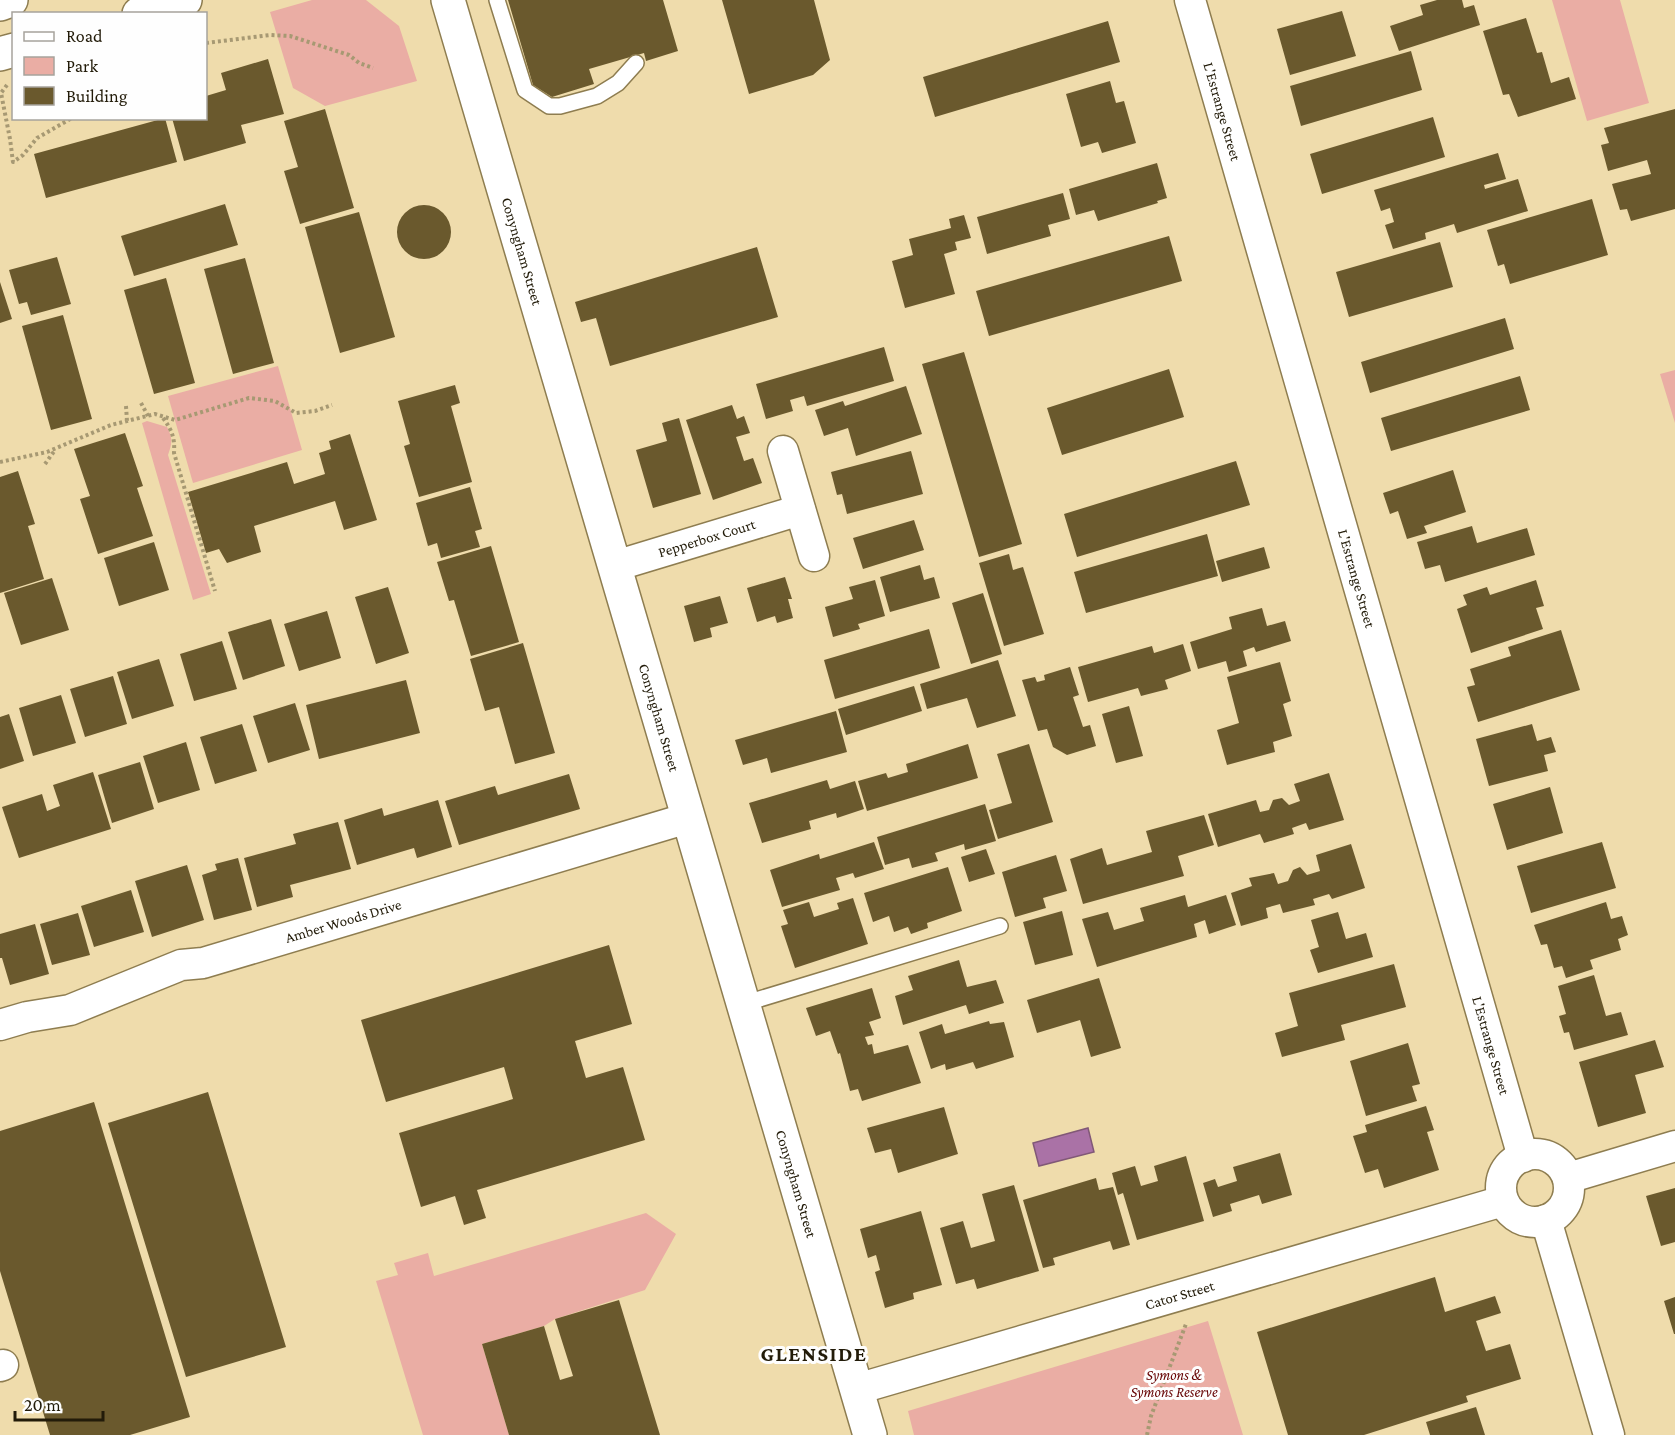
<svg xmlns="http://www.w3.org/2000/svg" width="1675" height="1435" viewBox="0 0 1675 1435" font-family="'Crimson Pro',serif">
  <style>
    .green { fill: #eaada4 }
    .water { fill: #aa72a6; stroke: #815877; stroke-width: 1.5 }
    .building { fill: #6a592d }
    .lines { fill: none; stroke-linecap: round; stroke-linejoin: round }
    .lane-casing { stroke: #8e7d50; stroke-width: 18 }
    .street-casing { stroke: #8e7d50; stroke-width: 33 }
    .secondary-casing { stroke: #8e7d50; stroke-width: 36 }
    .path { stroke: #a79973; stroke-width: 4; stroke-dasharray: 3 3; stroke-linecap: butt }
    .lane { stroke: #fff; stroke-width: 15 }
    .street { stroke: #fff; stroke-width: 30 }
    .secondary { stroke: #fff; stroke-width: 33 }
    .labels { text-anchor: middle; stroke-width: 6; stroke-linejoin: round; paint-order: stroke }
    .street-label { font-size: 15px; fill: #221b09; stroke: #fefefe }
    .park-label { font-size: 15px; font-style: italic; fill: #660303; stroke: #fefefe }
    .district-label { font-size: 21px; font-weight: bold; letter-spacing: 1.5px; fill: #221b09; stroke: #fefefe }
  </style>
  <rect width="100%" height="100%" fill="#efdcac"/>
  <path class="green" d="M312,0H366L399,26L417,81L325,106L293,88L270,12Z
    M1552,0H1620L1649,103L1587,121Z
    M278,366L302,450L193,483L168,396Z
    M1675,370V423L1660,374Z
    M147,421L167,427C173,438 172,444 168,455L211,594L193,600L142,423Z
    M646,1213L676,1234L645,1290L555,1319L544,1326L482,1344L509,1435H423L376,1281L398,1275L394,1263L428,1253L434,1276Z
    M1208,1321L1243,1435H914L908,1411Z"/>
  <path class="water" d="M1088,1128L1094,1152L1039,1166L1033,1143Z"/>
  <path class="building" d="M508,0H663L678,51L646,61L644,53L589,69L594,84L552,97L533,85Z
    M722,0H814L830,60L813,75L749,94Z
    M1437,0H1462L1464,8L1474,5L1480,25L1399,51L1390,26L1423,15L1420,5Z
    M1342,11L1356,56L1290,75L1277,29Z
    M1526,18L1537,53L1542,52L1551,83L1569,77L1576,99L1518,117L1509,94L1503,95L1483,31Z
    M1108,21L1120,62L935,117L923,77Z
    M1411,51L1422,90L1301,126L1290,86Z
    M268,59L284,114L241,125L246,143L184,161L172,118H206V96L226,90L221,73Z
    M1110,81L1116,103L1124,101L1136,143L1102,153L1098,142L1081,147L1066,94Z
    M325,109L354,208L300,224L284,171L298,167L284,121Z
    M1675,109V209L1631,221L1627,209L1620,210L1612,184L1651,174L1647,160L1608,171L1601,145L1609,143L1604,128Z
    M1433,117L1445,157L1322,194L1310,154Z
    M165,118L177,162L46,198L34,154Z
    M1498,153L1506,179L1484,185L1485,189L1518,179L1528,211L1457,233L1454,224L1425,233L1426,239L1393,249L1385,225L1394,222L1390,208L1381,211L1374,190Z
    M1157,163L1167,198L1157,201L1158,203L1098,221L1094,210L1076,215L1069,189Z
    M1063,193L1070,219L1048,225L1051,236L987,254L977,217Z
    M1592,199L1608,255L1510,284L1504,264L1498,266L1487,230Z
    M225,204L238,245L134,276L121,236Z
    M397 232a27 27 0 1 1 54 0a27 27 0 1 1-54 0Z
    M359,212L395,337L340,353L305,227Z
    M964,215L971,238L955,242L957,250L944,254L955,294L905,308L892,261L913,255L909,239L951,228L949,219Z
    M1169,236L1182,281L989,336L976,291Z
    M1440,242L1453,287L1349,317L1336,272Z
    M757,247L778,317L610,366L596,318L581,322L575,302Z
    M57,257L71,304L31,315L27,302L19,304L9,270Z
    M245,258L274,363L233,374L204,269Z
    M166,278L195,383L154,394L124,290Z
    M0,282L12,319L0,323Z
    M63,315L92,419L51,430L22,326Z
    M1505,318L1514,349L1370,393L1361,362Z
    M884,347L894,381L807,406L804,396L790,400L793,411L766,419L756,384Z
    M964,352L1022,544L979,557L922,364Z
    M1169,369L1184,417L1062,455L1047,408Z
    M1520,376L1530,410L1391,451L1381,418Z
    M455,385L460,403L451,406L472,482L419,497L404,446L410,444L398,401Z
    M906,386L922,434L856,456L848,428L824,436L815,410L843,401L845,406Z
    M732,405L737,419L744,416L750,433L736,437L744,461L753,458L762,483L713,500L686,420Z
    M679,418L701,494L653,508L636,450L667,441L662,423Z
    M125,433L143,486L137,488L153,536L98,554L80,499L90,496L74,449Z
    M350,434L377,520L344,530L335,501L254,526L261,552L227,563L219,549L206,553L188,492L287,462L294,484L325,474L319,453L331,449L329,441Z
    M911,451L923,494L847,514L842,494L837,495L831,472Z
    M1236,461L1250,505L1077,557L1064,514Z
    M1453,470L1466,512L1424,526L1427,533L1407,539L1398,511L1390,514L1383,493Z
    M18,471L35,524L28,526L44,579L0,593V477Z
    M470,487L482,529L475,531L480,547L441,558L437,543L428,546L416,503Z
    M914,520L924,550L863,569L853,538Z
    M1472,526L1477,543L1527,528L1535,555L1445,582L1440,565L1425,569L1417,542Z
    M1207,534L1218,576L1086,613L1074,572Z
    M154,542L169,590L119,606L104,558Z
    M491,546L519,642L471,656L454,600L449,601L437,562Z
    M1264,547L1270,568L1222,582L1216,561Z
    M1009,554L1013,570L1023,567L1044,634L1004,646L979,563Z
    M920,565L924,580L934,577L940,598L890,612L880,577Z
    M785,577L792,599H788L793,618L777,623L775,616L757,622L747,588Z
    M52,578L69,630L21,645L4,593Z
    M875,580L885,616L858,624L860,629L833,637L825,607L853,599L849,587Z
    M1536,580L1544,606L1536,608L1543,629L1471,653L1457,609L1467,605L1463,595L1487,587L1490,595Z
    M388,587L409,653L376,664L355,597Z
    M983,593L1002,654L971,664L952,603Z
    M720,596L728,623L710,628L712,637L694,642L684,606Z
    M1262,608L1267,626L1285,621L1291,641L1256,652L1254,647L1243,651L1247,666L1229,672L1226,661L1198,669L1190,642L1232,629L1229,617Z
    M327,611L341,658L299,671L284,624Z
    M271,619L285,666L243,680L228,632Z
    M929,629L940,668L835,699L824,660Z
    M1561,630L1580,690L1478,722L1467,687L1475,685L1470,669L1511,656L1508,647Z
    M222,641L237,689L194,701L180,654Z
    M523,643L555,753L515,764L499,707L485,711L470,659Z
    M1183,644L1191,671L1165,680L1168,689L1141,696L1138,688L1088,702L1078,667L1152,646L1154,653Z
    M159,659L174,706L132,719L117,672Z
    M998,660L1016,716L977,728L967,698L927,709L920,684Z
    M1280,662L1291,701L1283,704L1292,736L1273,742L1275,752L1227,765L1217,730L1239,723L1227,677Z
    M1070,667L1079,695L1073,697L1083,727L1090,725L1096,746L1067,755L1053,747L1047,729L1038,731L1022,680L1035,677L1037,682L1045,680L1044,675Z
    M113,676L127,724L85,737L70,689Z
    M406,680L420,733L319,759L306,705Z
    M914,686L922,711L846,735L838,709Z
    M61,695L76,743L33,756L19,708Z
    M295,703L310,750L268,763L253,716Z
    M1129,706L1143,756L1116,763L1102,714Z
    M836,711L847,752L771,773L767,758L743,765L735,740Z
    M9,714L24,761L0,769V717Z
    M242,724L257,771L215,784L200,737Z
    M1532,724L1537,741L1551,737L1556,752L1544,755L1548,771L1489,786L1476,739Z
    M186,742L200,790L158,803L143,756Z
    M968,744L978,778L867,811L858,781L886,773L888,778L908,772L906,764Z
    M1029,744L1053,822L998,839L989,810L1012,803L997,754Z
    M140,762L154,809L112,823L98,775Z
    M93,772L111,829L19,858L2,807L42,794L47,811L60,806L53,785Z
    M1329,773L1344,820L1309,830L1306,823L1292,828L1294,834L1264,843L1260,834L1218,847L1208,814L1256,800L1260,812L1269,810L1273,800L1282,798L1289,805L1300,801L1294,784Z
    M569,774L580,809L459,845L445,801L495,786L498,795Z
    M827,780L830,789L855,781L864,809L837,818L836,813L809,821L811,829L762,843L749,803Z
    M1550,787L1563,833L1507,850L1493,804Z
    M438,800L452,847L417,858L414,848L357,865L344,820L382,808L384,816Z
    M985,804L996,841L965,850L964,844L935,853L938,861L912,868L909,858L885,865L877,837Z
    M1204,815L1214,845L1178,856L1184,876L1083,904L1070,859L1102,848L1107,865L1152,852L1146,831Z
    M338,822L351,869L290,885L293,897L257,907L244,858L296,844L293,834Z
    M874,842L884,869L855,878L853,873L836,878L840,890L782,907L770,870L819,854L820,859Z
    M1602,842L1616,888L1531,913L1517,866Z
    M1351,844L1365,888L1332,899L1329,894L1313,899L1315,905L1283,913L1280,904L1266,908L1268,918L1241,926L1231,893L1252,886L1249,878L1274,873L1278,884L1288,881L1293,870L1300,867L1307,875L1320,871L1316,855Z
    M986,849L995,874L969,882L961,857Z
    M1056,855L1067,891L1043,898L1046,908L1015,917L1002,872Z
    M238,858L252,910L214,920L202,875L217,870L215,864Z
    M187,865L204,920L152,937L135,881Z
    M948,867L962,911L927,923L928,928L911,934L908,927L894,932L889,916L873,922L864,893Z
    M131,890L144,932L94,947L81,906Z
    M1185,895L1188,907L1226,895L1236,925L1209,934L1205,920L1194,924L1197,937L1097,967L1082,919L1108,912L1114,930L1144,921L1140,908Z
    M853,898L868,944L795,968L781,926L788,924L783,910L809,902L814,917L839,909L837,903Z
    M1606,902L1611,919L1622,916L1628,935L1618,939L1621,950L1590,960L1593,969L1566,978L1562,966L1554,968L1547,944L1541,945L1534,925Z
    M1062,911L1073,955L1035,965L1023,922Z
    M1338,912L1346,939L1366,933L1373,957L1318,973L1310,950L1319,947L1311,920Z
    M78,913L90,955L52,965L40,924Z
    M35,924L49,974L10,985L2,958H0V934Z
    M609,945L632,1024L575,1041L586,1078L623,1067L645,1140L477,1190L486,1218L464,1225L455,1196L421,1207L399,1133L513,1099L504,1067L386,1102L361,1020Z
    M959,960L967,987L996,980L1004,1003L969,1014L966,1005L903,1025L895,996L913,990L908,976Z
    M1394,964L1406,1007L1341,1025L1345,1040L1282,1057L1275,1033L1298,1026L1289,993Z
    M1594,975L1606,1016L1621,1012L1628,1035L1574,1050L1569,1032L1564,1033L1559,1016L1566,1014L1558,986Z
    M1099,978L1121,1048L1091,1057L1080,1020L1037,1033L1027,1000Z
    M872,988L881,1018L869,1022L874,1035L865,1037L868,1045L872,1044L874,1054L908,1045L921,1083L862,1101L858,1089L850,1091L840,1053L838,1054L830,1031L816,1036L806,1008Z
    M989,1021L990,1024L1004,1022L1014,1057L976,1069L973,1062L946,1070L945,1064L931,1069L919,1032L942,1024L945,1034Z
    M1655,1040L1664,1067L1635,1075L1646,1113L1598,1127L1579,1062Z
    M1408,1043L1420,1084L1412,1086L1417,1101L1366,1116L1350,1061Z
    M208,1092L286,1347L186,1377L108,1123Z
    M94,1102L190,1417L130,1435H50L0,1271V1131Z
    M1426,1106L1434,1130L1427,1132L1439,1170L1384,1188L1378,1169L1365,1173L1353,1136L1367,1132L1365,1125Z
    M944,1107L958,1154L898,1173L891,1149L875,1153L867,1128Z
    M1280,1153L1292,1195L1262,1204L1259,1195L1230,1204L1232,1211L1213,1217L1203,1183L1215,1179L1218,1187L1237,1181L1233,1167Z
    M1186,1156L1204,1221L1137,1240L1123,1193L1118,1195L1112,1173L1135,1166L1141,1186L1158,1181L1154,1166Z
    M1096,1178L1099,1190L1113,1187L1130,1245L1113,1250L1110,1241L1053,1258L1055,1265L1043,1268L1023,1200Z
    M1014,1185L1039,1271L977,1289L974,1279L956,1284L940,1228L963,1221L971,1248L995,1241L982,1194Z
    M1675,1188V1242L1661,1246L1646,1196Z
    M921,1211L942,1285L913,1293L914,1299L885,1308L875,1272L880,1270L876,1255L868,1258L860,1229Z
    M1435,1277L1445,1312L1495,1296L1501,1313L1476,1321L1486,1351L1510,1344L1521,1379L1466,1396L1468,1402L1364,1435H1288L1257,1332Z
    M1675,1297V1334H1674L1664,1301Z
    M619,1300L660,1435H509L482,1344L544,1326L560,1380L573,1376L555,1319Z
    M1476,1407L1485,1435H1430L1426,1422Z"/>
  <g class="lines">
    <defs>
      <path id="lane" d="M497,0L525,90L549,106H560L597,96L618,83L636,63
        M743,1004L1000,926"/>
      <g id="street">
        <path id="s1" d="M1190,0L1523,1157"/>
        <path d="M783,451L814,556"/>
        <path id="s2" d="M615,566L800,510"/>
        <path id="s3" d="M0,1025L27,1017L70,1010L181,965L203,963L688,818"/>
        <circle cx="1535" cy="1188" r="34"/>
        <path d="M1568,1178L1675,1146"/>
        <path d="M1546,1220L1609,1435"/>
        <path d="M0,1366L3,1365"/>
        <path id="s4" d="M857,1389L1503,1201"/>
      </g>
      <g id="secondary">
        <path id="s5" d="M448,0L870,1435"/>
        <path d="M0,4L11,0"/>
        <path d="M139,14L185,0"/>
        <path d="M0,54L14,50"/>
      </g>
    </defs>
    <use href="#lane" class="lane-casing"/>
    <use href="#street" class="street-casing"/>
    <use href="#secondary" class="secondary-casing"/>
    <path class="path" d="M206,43L270,35L290,36L349,55L359,63L373,68
      M7,85L1,93L10,139L13,162L23,155L37,138L72,118
      M141,403L148,416
      M126,406L127,421
      M163,418C172,430 175,438 174,453L215,591
      M0,462L47,452L111,425L155,414L175,420L249,398L275,401L296,413L315,411L332,405
      M45,464L55,450
      M1147,1435L1151,1416L1186,1324"/>
    <use href="#lane" class="lane"/>
    <use href="#street" class="street"/>
    <use href="#secondary" class="secondary"/>
  </g>
  <g class="labels">
    <g class="street-label">
      <text dy="5" stroke="none"><textPath href="#s1" startOffset="116">L'Estrange Street</textPath></text>
      <text dy="5" stroke="none"><textPath href="#s5" startOffset="262">Conyngham Street</textPath></text>
      <text dy="5" stroke="none"><textPath href="#s2" startOffset="96">Pepperbox Court</textPath></text>
      <text dy="5" stroke="none"><textPath href="#s1" startOffset="602">L'Estrange Street</textPath></text>
      <text dy="5" stroke="none"><textPath href="#s5" startOffset="748">Conyngham Street</textPath></text>
      <text dy="5" stroke="none"><textPath href="#s3" startOffset="360">Amber Woods Drive</textPath></text>
      <text dy="5" stroke="none"><textPath href="#s1" startOffset="1088">L'Estrange Street</textPath></text>
      <text dy="5" stroke="none"><textPath href="#s5" startOffset="1234">Conyngham Street</textPath></text>
      <text dy="5" stroke="none"><textPath href="#s4" startOffset="336">Cator Street</textPath></text>
    </g>
    <g class="park-label">
      <text x="1174" y="1380">Symons &amp;<tspan x="1174" dy="17">Symons Reserve</tspan></text>
    </g>
    <g class="district-label">
      <text x="814" y="1361">GLENSIDE</text>
    </g>
  </g>
  <rect x="12" y="12" width="195" height="108" fill="#fefefe" stroke="#a6a39c" stroke-width="1.5"/>
  <rect x="24" y="32" width="30" height="9" fill="#ffffff" stroke="#a6a39c" stroke-width="1.5"/>
  <text x="66" y="42" font-size="18" fill="#221b09">Road</text>
  <rect x="24" y="57" width="30" height="18" fill="#eaada4" stroke="#a6a39c" stroke-width="1.5"/>
  <text x="66" y="72" font-size="18" fill="#221b09">Park</text>
  <rect x="24" y="87" width="30" height="18" fill="#6a592d" stroke="#a6a39c" stroke-width="1.5"/>
  <text x="66" y="102" font-size="18" fill="#221b09">Building</text>
  <path d="M15 1411v9h88v-9" fill="none" stroke="#221b09" stroke-width="3"/>
  <text x="24" y="1411" font-size="18" fill="#221b09" stroke="#fefefe" stroke-width="4.5" paint-order="stroke">20 m</text>
</svg>
